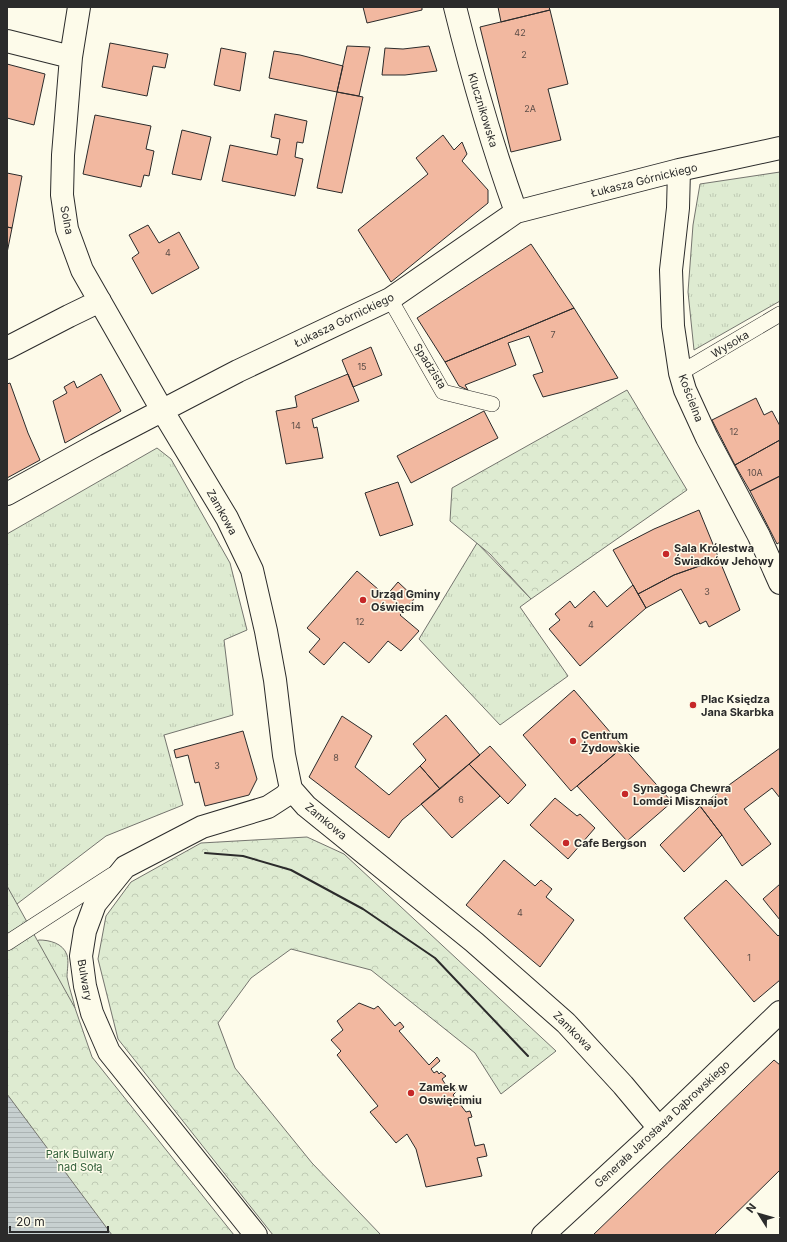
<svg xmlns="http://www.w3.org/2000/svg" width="787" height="1242" viewBox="0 0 787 1242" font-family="Inter,sans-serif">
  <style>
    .grass { fill: url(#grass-tufts); stroke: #74746e }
    .forest { fill: url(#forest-crowns); stroke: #74746e }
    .water { fill: url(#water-rules); stroke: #74746e }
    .building { fill: #f2b8a0; stroke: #2b2b2b }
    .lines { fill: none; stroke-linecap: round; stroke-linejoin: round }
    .lane-casing { stroke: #2b2b2b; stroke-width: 16 }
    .street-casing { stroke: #2b2b2b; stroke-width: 24 }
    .secondary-casing { stroke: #2b2b2b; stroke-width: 24 }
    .lane { stroke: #fdfbea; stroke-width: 15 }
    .street { stroke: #fdfbea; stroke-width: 22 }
    .secondary { stroke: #fdfbea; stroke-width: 22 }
    .wall { stroke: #2b2b2b; stroke-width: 2 }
    .poi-dot { fill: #c62828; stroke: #fdfbea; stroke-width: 1.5 }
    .labels { text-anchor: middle; stroke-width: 3; stroke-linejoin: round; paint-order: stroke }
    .number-label { font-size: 9px; fill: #5d4e48 }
    .street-label { font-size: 11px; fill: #2b2b2b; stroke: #fdfbea }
    .poi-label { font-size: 11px; font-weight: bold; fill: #2b2b2b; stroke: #fdfbea; text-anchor: start }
    .park-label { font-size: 11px; fill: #34623c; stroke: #fdfbea }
  </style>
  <defs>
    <pattern id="grass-tufts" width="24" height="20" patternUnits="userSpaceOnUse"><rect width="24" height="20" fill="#deebd1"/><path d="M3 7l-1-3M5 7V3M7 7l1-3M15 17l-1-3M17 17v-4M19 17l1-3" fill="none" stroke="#bfcab4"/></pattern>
    <pattern id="forest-crowns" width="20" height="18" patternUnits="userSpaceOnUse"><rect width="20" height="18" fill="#deebd1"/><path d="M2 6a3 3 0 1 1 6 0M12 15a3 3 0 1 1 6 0" fill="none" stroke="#bfcab4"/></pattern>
    <pattern id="water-rules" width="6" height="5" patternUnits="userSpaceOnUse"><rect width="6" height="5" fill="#c7d0d0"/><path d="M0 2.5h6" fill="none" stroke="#abb3b3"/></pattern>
  </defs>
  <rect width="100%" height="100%" fill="#fdfbea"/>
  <path class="grass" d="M780,172V301L694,350L688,292L693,225L700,184Z
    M157,448L171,459L230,563L247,630L224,640L233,715L164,735L183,805L106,836L13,907L7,913V534Z
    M477,543L531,599L520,607L568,676L500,725L419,639Z
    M39,940C49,940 63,943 67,955C69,962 67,970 67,977C69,988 73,998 75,1008L71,1010L22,947Z"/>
  <path class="forest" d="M627,390L687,490L531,599L490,554L450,521L452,488Z
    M307,837L344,854L556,1051L501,1094L475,1053L371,970L291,949L251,978L218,1023L235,1068L312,1163L381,1235H273L118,1039L98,959L106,916L131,882L201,843Z
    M7,886L75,1008L92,1057L234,1235H7Z"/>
  <path class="water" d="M7,1094L112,1235H7Z"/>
  <path class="building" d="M363,7H422V10L367,23Z
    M498,7H549L550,10L501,22Z
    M550,10L568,84L548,89L561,140L511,152L480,27Z
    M110,43L168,54L165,68L153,66L147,96L102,87Z
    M347,46L370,47L359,96L337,92Z
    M429,46L437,71L405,75H382L385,48L403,49Z
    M221,48L246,53L240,91L214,85Z
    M274,51L300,55L343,66L337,92L269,78Z
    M7,64L45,74L34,125L7,118Z
    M337,92L363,97L342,193L317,188Z
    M275,114L307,121L303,143L297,142L295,157L303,159L295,196L222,181L230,145L277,155L280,139L271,137Z
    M95,115L151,126L146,149L154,151L149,176L144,175L141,187L83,174Z
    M182,130L211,137L201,180L172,174Z
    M443,135L454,150L462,142L467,154L462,161L488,190V203L391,282L358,230L428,174L416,158Z
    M7,173L22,176L12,228L7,227Z
    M148,225L159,243L179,232L199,268L152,294L132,258L139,253L129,235Z
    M7,227L12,228L7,253Z
    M531,244L574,308L445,362L417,318Z
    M574,308L618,378L543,397L533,375L543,372L529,336L508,343L516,365L465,385L468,390L459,386L445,362Z
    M371,347L382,375L353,387L342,360Z
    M101,374L121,411L65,443L53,401L67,393L64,387L74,381L77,388Z
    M348,374L359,401L312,419L314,428L317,427L323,458L286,464L276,411L297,407L295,396Z
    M10,383L28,433L40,460L7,478V384Z
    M756,398L764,415L772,411L780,426V440L735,465L712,420Z
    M484,411L498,438L411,483L397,456Z
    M780,440V476L750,491L735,465Z
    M780,476V542L777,544L750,491Z
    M398,482L413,525L380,536L365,493Z
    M699,510L719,559L674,575L638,594L613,550L654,529Z
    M719,559L740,610L709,627L706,621L700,624L681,589L646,608L638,594L674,575Z
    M357,571L386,596L398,582L415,598L400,615L419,631L401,651L388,641L369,663L344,642L324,665L309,652L320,639L307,628Z
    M633,585L646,608L580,666L549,629L560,620L555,614L570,601L575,608L594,591L607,607Z
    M574,690L623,747L571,791L523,735Z
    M446,715L480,755L440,789L420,766L426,760L413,744Z
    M342,716L372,736L355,767L389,795L420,766L440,789L402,820L389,838L309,777Z
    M243,731L257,779L249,795L205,806L199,782L195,783L188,755L176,758L174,750Z
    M490,746L526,785L508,804L469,764Z
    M623,747L672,802L627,841L577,786Z
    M780,748V798L772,788L744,809L771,844L742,866L722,835L700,806Z
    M469,764L500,796L452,838L421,804Z
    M555,798L577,816L580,814L595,828L568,859L530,825Z
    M700,806L722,835L684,872L660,845Z
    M504,860L535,886L541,880L552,889L546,897L574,920L540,967L466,905Z
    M726,880L778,936L780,934V980L754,1002L684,918Z
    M780,884V920L763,899Z
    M359,1003L374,1009L378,1006L395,1026L400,1022L404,1027L399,1031L429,1065L437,1057L440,1061L431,1069L434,1073L437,1071L439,1074L441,1072L446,1076L442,1079L449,1090L454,1087L457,1091L453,1095L466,1112L470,1111L472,1117L468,1118L475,1146L484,1144L487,1156L477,1158L482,1176L426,1187L416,1149L407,1134L396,1143L370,1112L378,1106L337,1055L341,1051L331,1040L343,1030L337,1021Z
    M774,1060L780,1065V1170L714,1235H593Z"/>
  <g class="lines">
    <defs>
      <path id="lane" d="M390,299L443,392L492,404
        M680,373L780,314
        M7,943L112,875"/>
      <path id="street" d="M79,7L71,57L63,155L62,195L67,229L82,270L162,410L227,518L252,570L266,631L275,680L284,755L291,789L306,806L474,942L566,1023L623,1085L659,1128
        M455,7C472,76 492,145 516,212
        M7,41L71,57
        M679,170L678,208L671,270L673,326L680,373L685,390L707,438L759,536L780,583
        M7,348L69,316L100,301
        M7,494L96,445L238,371L390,299L516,212L679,170L780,148
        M256,1235L109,1052L92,1013L85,986L81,956L85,931L95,904L125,867L202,827L268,807L285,796L291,789"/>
      <path id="secondary" d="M543,1235L659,1128L780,1012"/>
    </defs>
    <use href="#lane" class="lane-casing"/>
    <use href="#street" class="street-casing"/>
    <use href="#secondary" class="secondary-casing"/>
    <use href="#lane" class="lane"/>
    <use href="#street" class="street"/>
    <use href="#secondary" class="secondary"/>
    <path class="wall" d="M205,853L243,856L291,870L363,909L435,958L528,1056"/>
  </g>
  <g class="poi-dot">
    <circle cx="666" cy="554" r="4"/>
    <circle cx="363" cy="600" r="4"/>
    <circle cx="693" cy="705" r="4"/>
    <circle cx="573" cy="741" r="4"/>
    <circle cx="625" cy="794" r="4"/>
    <circle cx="566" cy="843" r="4"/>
    <circle cx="411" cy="1093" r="4"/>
  </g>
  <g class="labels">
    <g class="number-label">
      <text x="520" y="36">42</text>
      <text x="524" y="58">2</text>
      <text x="530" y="112">2A</text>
      <text x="168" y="256">4</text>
      <text x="553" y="338">7</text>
      <text x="362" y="370">15</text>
      <text x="296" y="429">14</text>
      <text x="734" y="435">12</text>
      <text x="755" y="476">10A</text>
      <text x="707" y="595">3</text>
      <text x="360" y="625">12</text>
      <text x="591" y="628">4</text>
      <text x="336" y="761">8</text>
      <text x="217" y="769">3</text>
      <text x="461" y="803">6</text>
      <text x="520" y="916">4</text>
      <text x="749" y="961">1</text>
    </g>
    <g class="street-label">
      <text transform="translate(483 110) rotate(73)" y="4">Klucznikowska</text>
      <text transform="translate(644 180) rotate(-14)" y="4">Łukasza Górnickiego</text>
      <text transform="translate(67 220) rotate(79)" y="4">Solna</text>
      <text transform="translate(344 320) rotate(-26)" y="4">Łukasza Górnickiego</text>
      <text transform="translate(730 344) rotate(-31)" y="4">Wysoka</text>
      <text transform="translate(430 366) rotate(58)" y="4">Spadzista</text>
      <text transform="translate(691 398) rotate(69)" y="4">Kościelna</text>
      <text transform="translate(222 512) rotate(61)" y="4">Zamkowa</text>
      <text transform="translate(326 821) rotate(40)" y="4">Zamkowa</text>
      <text transform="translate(85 980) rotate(80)" y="4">Bulwary</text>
      <text transform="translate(573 1031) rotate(45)" y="4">Zamkowa</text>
      <text transform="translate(662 1124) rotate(-43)" y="4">Generała Jarosława Dąbrowskiego</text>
    </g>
    <g class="poi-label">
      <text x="674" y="552">Sala Królestwa<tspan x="674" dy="13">Świadków Jehowy</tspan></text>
      <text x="371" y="598">Urząd Gminy<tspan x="371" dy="13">Oświęcim</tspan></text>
      <text x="701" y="703">Plac Księdza<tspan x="701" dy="13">Jana Skarbka</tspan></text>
      <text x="581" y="739">Centrum<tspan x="581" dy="13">Żydowskie</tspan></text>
      <text x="633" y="792">Synagoga Chewra<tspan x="633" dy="13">Lomdei Misznajot</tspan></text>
      <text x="574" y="847">Cafe Bergson</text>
      <text x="419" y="1091">Zamek w<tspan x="419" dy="13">Oswięcimiu</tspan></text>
    </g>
    <g class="park-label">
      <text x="80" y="1158">Park Bulwary<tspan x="80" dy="13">nad Sołą</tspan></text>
    </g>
  </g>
  <rect width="787" height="1242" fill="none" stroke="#2b2b2b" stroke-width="16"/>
  <g transform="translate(759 1214) rotate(307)" stroke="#fdfbea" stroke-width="3" paint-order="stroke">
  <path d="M0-3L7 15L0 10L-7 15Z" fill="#2b2b2b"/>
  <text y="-6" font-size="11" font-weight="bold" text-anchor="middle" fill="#2b2b2b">N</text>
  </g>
  <path d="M10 1226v6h98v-6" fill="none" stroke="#2b2b2b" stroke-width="2"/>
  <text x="16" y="1226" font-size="12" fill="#2b2b2b" stroke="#fdfbea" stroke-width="3" paint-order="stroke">20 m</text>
</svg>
